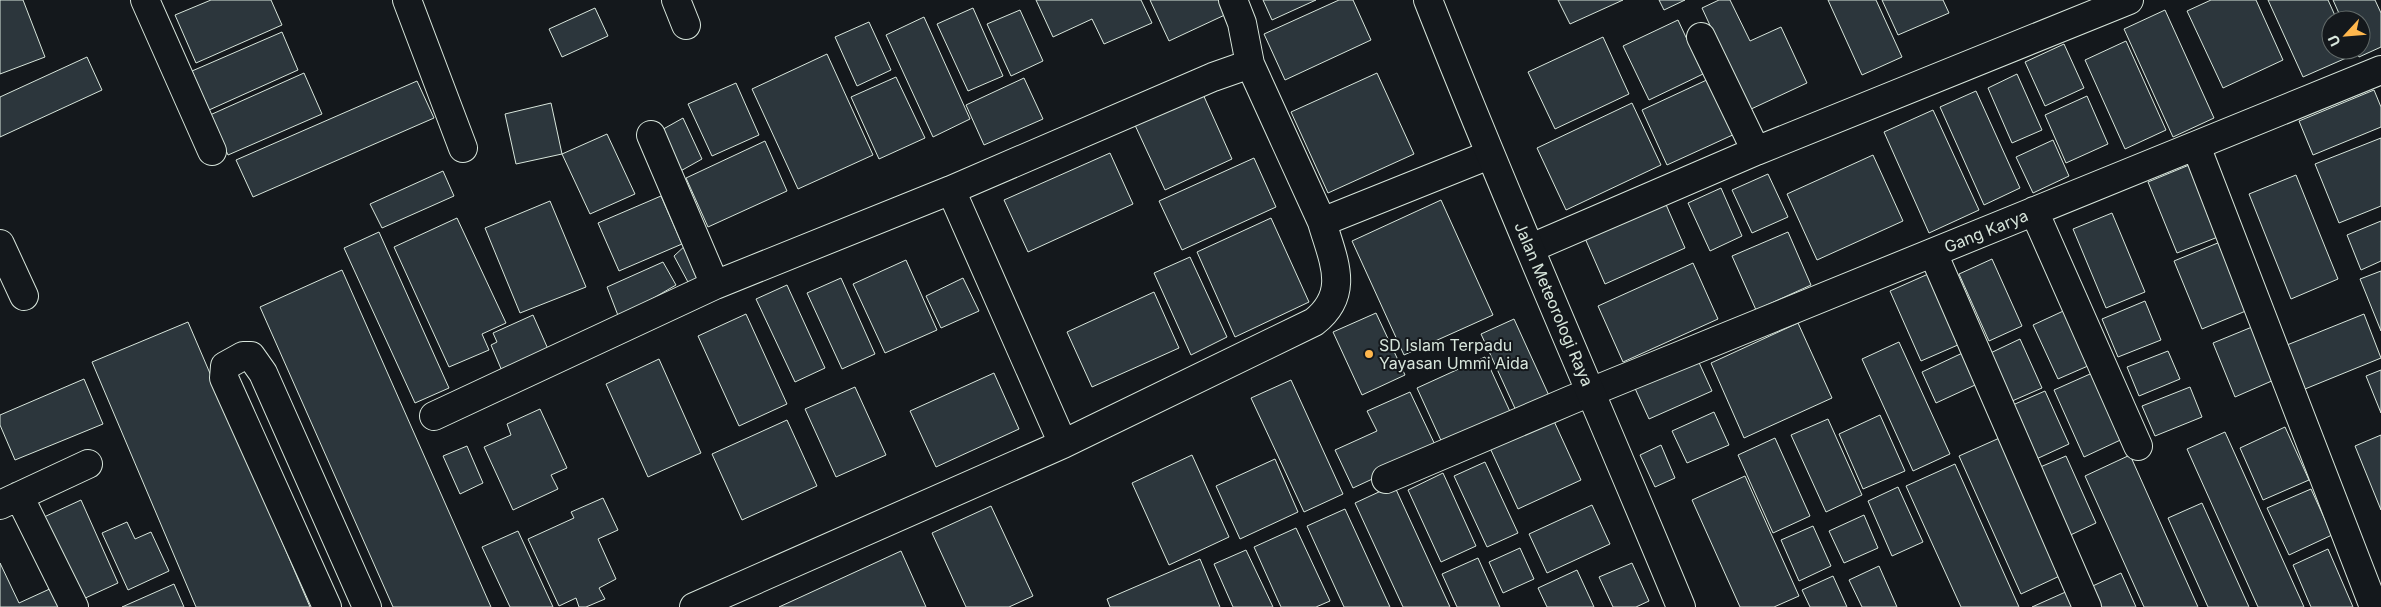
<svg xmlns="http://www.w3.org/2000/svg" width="2381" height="607" viewBox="0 0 2381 607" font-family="Inter,sans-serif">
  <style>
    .building { fill: #2c363c; stroke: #d8e6dc }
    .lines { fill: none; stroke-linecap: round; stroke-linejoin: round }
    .street-casing { stroke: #d8e6dc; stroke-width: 30 }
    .secondary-casing { stroke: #d8e6dc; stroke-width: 30 }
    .street { stroke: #14181c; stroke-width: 28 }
    .secondary { stroke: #14181c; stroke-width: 28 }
    .poi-dot { fill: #ffb74d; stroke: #14181c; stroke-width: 2 }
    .labels { text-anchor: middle; stroke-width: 4; stroke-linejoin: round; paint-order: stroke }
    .street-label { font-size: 16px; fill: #d8e6dc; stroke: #14181c }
    .poi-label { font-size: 16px; fill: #d8e6dc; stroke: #14181c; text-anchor: start }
  </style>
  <rect width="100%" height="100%" fill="#14181c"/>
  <path class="building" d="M0,0H23L45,57L0,74Z
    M211,0H271L282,25L196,63L175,15Z
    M1036,0H1141L1152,23L1104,44L1092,19L1053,37Z
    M1150,0H1223L1229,13L1169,41Z
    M1263,0H1316L1272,20Z
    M1339,0H1353L1371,40L1285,80L1264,34Z
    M1558,0H1623L1570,24Z
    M1659,0H1685L1664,10Z
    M1719,0H1730L1750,41L1781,27L1807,83L1749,110L1702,8Z
    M1828,0H1876L1902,57L1862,75Z
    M1882,0H1943L1949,13L1898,35Z
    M2211,0H2256L2283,60L2223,88L2187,11Z
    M2268,0H2328L2337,20H2331V50H2351L2353,55L2303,77Z
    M2333,0H2375L2381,13V47L2359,57L2356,50H2361V20H2342Z
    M595,8L608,36L562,57L549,29Z
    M973,8L1003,76L968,91L937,24Z
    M1020,10L1043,61L1011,76L987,24Z
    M2165,10L2214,118L2173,137L2124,29Z
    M924,17L970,119L933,137L886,35Z
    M1678,20L1703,74L1649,100L1623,46Z
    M869,22L891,70L857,86L835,37Z
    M282,32L298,70L209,110L192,71Z
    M1603,37L1629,94L1555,129L1528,72Z
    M2126,41L2166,130L2125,149L2085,60Z
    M2064,44L2084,88L2045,106L2025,62Z
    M827,54L873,155L798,189L752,89Z
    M87,57L102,90L0,137V97Z
    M304,73L322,114L228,155L210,115Z
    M1377,73L1414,154L1328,193L1291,112Z
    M2017,74L2042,130L2012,143L1988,88Z
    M896,77L925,138L879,159L851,97Z
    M1024,78L1043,119L984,145L966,105Z
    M1711,78L1737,133L1667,165L1642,110Z
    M417,81L434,118L253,197L236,160Z
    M736,83L759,135L712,156L688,104Z
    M2374,90L2381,107V127L2313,155L2299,121Z
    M1976,91L2020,188L1984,205L1940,107Z
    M1202,92L1232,159L1165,190L1134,123Z
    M2087,96L2108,144L2066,163L2045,115Z
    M551,103L562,154L516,164L505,114Z
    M1632,103L1661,165L1566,210L1537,148Z
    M1933,110L1979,210L1929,233L1884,132Z
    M683,118L702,159L677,173L658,132Z
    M607,134L635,194L590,214L562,154Z
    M2381,138V206L2339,223L2315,164Z
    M2053,140L2069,176L2033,193L2016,157Z
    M765,141L787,191L708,227L686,178Z
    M1110,153L1133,204L1028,252L1004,200Z
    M1873,155L1903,221L1817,260L1787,194Z
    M1254,158L1276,207L1182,250L1159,201Z
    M2194,163L2223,235L2177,253L2148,182Z
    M443,171L454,196L382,228L370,204Z
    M1768,174L1788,217L1752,233L1732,190Z
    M2296,175L2338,279L2291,299L2249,194Z
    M1721,188L1742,236L1710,251L1688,203Z
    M661,196L682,244L619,271L598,223Z
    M1441,200L1493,315L1404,355L1352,241Z
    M1664,200L1685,248L1605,284L1584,236Z
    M550,201L586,287L520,313L485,228Z
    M2112,213L2145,292L2106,308L2073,229Z
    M457,218L506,323L482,334L489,350L449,367L394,247Z
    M1271,218L1309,302L1235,337L1197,252Z
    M2381,221V261L2361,270L2347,235Z
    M379,232L449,388L415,403L344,248Z
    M1788,232L1811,285L1756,310L1732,256Z
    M2225,240L2253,308L2202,329L2174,261Z
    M687,244L703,275L689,284L674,256Z
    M1190,257L1227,337L1191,355L1154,273Z
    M1992,259L2022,326L1989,341L1959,274Z
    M906,260L937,330L885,353L853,284Z
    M663,262L676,285L619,318L607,287Z
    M1693,263L1718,319L1623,362L1598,306Z
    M342,270L491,607H393L260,307Z
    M1935,271L1967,341L1921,361L1890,291Z
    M2381,271V331L2360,279Z
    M841,278L875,354L842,369L807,293Z
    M963,278L979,311L941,328L926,296Z
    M787,285L825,368L795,382L756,299Z
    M1154,292L1179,348L1092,387L1067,332Z
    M2145,301L2161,340L2118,357L2102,319Z
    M2072,307L2097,362L2058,379L2033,325Z
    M1376,313L1405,375L1362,395L1333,332Z
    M746,314L787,404L739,426L698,336Z
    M2364,314L2381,358L2305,389L2287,345Z
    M533,315L548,349L502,371L491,345L497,342L493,333Z
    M1514,319L1551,400L1518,415L1481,334Z
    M188,322L310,607H196L92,362Z
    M1798,323L1832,398L1744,438L1711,363Z
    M2252,327L2274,380L2235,397L2213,343Z
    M2020,339L2042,388L2003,405L1982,357Z
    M1899,342L1950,454L1913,471L1862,359Z
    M1971,349L1986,380L1936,403L1922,372Z
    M2168,351L2180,379L2139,396L2127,367Z
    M1696,356L1712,391L1649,419L1633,384Z
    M1485,357L1512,416L1444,447L1417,388Z
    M659,359L701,453L648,477L606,384Z
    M2099,370L2129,436L2084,457L2054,390Z
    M2381,370V413L2366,376Z
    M994,373L1019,429L936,467L910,411Z
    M84,379L103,424L15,460L0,425V415Z
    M1291,380L1343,494L1304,512L1251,398Z
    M855,387L886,455L836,477L805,409Z
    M2190,387L2202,417L2155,436L2142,406Z
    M2045,391L2069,444L2032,461L2008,407Z
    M1410,392L1437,449L1353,488L1335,450L1377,431L1367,411Z
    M540,409L567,468L551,475L558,489L513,510L484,447L511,435L507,424Z
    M1714,412L1729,445L1687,463L1672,431Z
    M1880,415L1905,471L1863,489L1839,434Z
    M1553,419L1581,480L1518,509L1490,448Z
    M1828,419L1862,495L1826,512L1791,435Z
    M787,420L817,486L742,520L712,454Z
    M2285,427L2309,480L2263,500L2240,448Z
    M2225,432L2304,607H2258L2187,449Z
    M2381,435V510L2355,446Z
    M2004,436L2066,573L2021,594L1959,456Z
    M1775,438L1810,516L1773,533L1738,455Z
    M1661,445L1675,478L1655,487L1640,455Z
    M467,446L483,483L460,494L443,456Z
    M1192,455L1229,537L1169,565L1132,483Z
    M2130,455L2198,607H2144L2085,476Z
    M2066,456L2096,523L2062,539L2031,471Z
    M1275,459L1298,512L1240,539L1216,486Z
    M1485,462L1518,533L1487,547L1454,476Z
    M1955,464L2019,607H1961L1906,486Z
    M1443,473L1476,546L1441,562L1408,490Z
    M1745,476L1799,596L1774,607H1740L1692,500Z
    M1394,485L1450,607H1403L1355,503Z
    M1898,487L1923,542L1892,556L1868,501Z
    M2311,489L2332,535L2289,555L2267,508Z
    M603,498L618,530L598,539L616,579L599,588L605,599L586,607H579L576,598L559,606L528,539L574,518L571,512Z
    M81,500L118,583L81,600L44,517Z
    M2202,503L2249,607H2208L2168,518Z
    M1592,505L1610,544L1547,573L1529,534Z
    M991,506L1033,596L1009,607H966L932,533Z
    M1345,509L1390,607H1344L1307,526Z
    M1864,515L1878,548L1844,563L1829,531Z
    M127,522L135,539L151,532L169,571L128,590L102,533Z
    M1813,526L1831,566L1799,581L1781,540Z
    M1296,528L1330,601L1316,607H1281L1254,547Z
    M518,531L553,607H510L482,547Z
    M1520,548L1534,579L1503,593L1489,562Z
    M2328,549L2353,607H2311L2293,565Z
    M1246,550L1273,607H1233L1214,564Z
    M901,551L926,607H779Z
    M1478,558L1500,607H1457L1442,574Z
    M1200,559L1220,607H1110L1107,599Z
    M0,563L19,603L54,587L64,607H0Z
    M1632,563L1649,601L1636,607H1613L1599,577Z
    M1879,566L1897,607H1862L1849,580Z
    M1577,570L1594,607H1547L1538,588Z
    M2121,573L2136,607H2092L2084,590Z
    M1833,576L1847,607H1810L1802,590Z
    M174,584L184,607H122Z
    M2070,590L2077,607H2032Z"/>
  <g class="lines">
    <defs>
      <path id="street" d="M145,0L212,151
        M407,0L463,148
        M676,0L686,25
        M1233,0L1242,23L1250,64L1322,222
        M1701,37L1756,151
        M651,135L715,285
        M2196,146L2374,607
        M951,190L1063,444
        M2034,211L2138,446
        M0,244L24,296
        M1531,248L1756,151L2129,0
        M1933,253L2087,607
        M434,416L715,285L951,190L1213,77L1250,64
        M1386,479L1571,400L2381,70
        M19,496L74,607
        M0,505L88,464
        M327,607L224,378L225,366L243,356H251L263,373L367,607
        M694,607L1063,444L1314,322C1351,293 1333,260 1322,222L1489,155"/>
      <path id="secondary" d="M1428,0C1508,204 1597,404 1681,607"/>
    </defs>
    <use href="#street" class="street-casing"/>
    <use href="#secondary" class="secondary-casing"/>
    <use href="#street" class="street"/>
    <use href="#secondary" class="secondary"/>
  </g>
  <circle class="poi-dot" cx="1369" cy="354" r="5"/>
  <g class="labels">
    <g class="street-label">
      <text transform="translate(1986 231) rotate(-22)" y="6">Gang Karya</text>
      <text transform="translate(1554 304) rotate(67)" y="6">Jalan Meteorologi Raya</text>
    </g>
    <g class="poi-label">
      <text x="1379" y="351">SD Islam Terpadu<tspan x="1379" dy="18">Yayasan Ummi Aida</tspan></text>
    </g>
  </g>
  <g transform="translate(2346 35) rotate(244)"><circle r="24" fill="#14181c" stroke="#626a69"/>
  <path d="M0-4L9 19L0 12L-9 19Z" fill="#ffb74d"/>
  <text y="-8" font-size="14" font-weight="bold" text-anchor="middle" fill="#d8e6dc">U</text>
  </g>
</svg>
